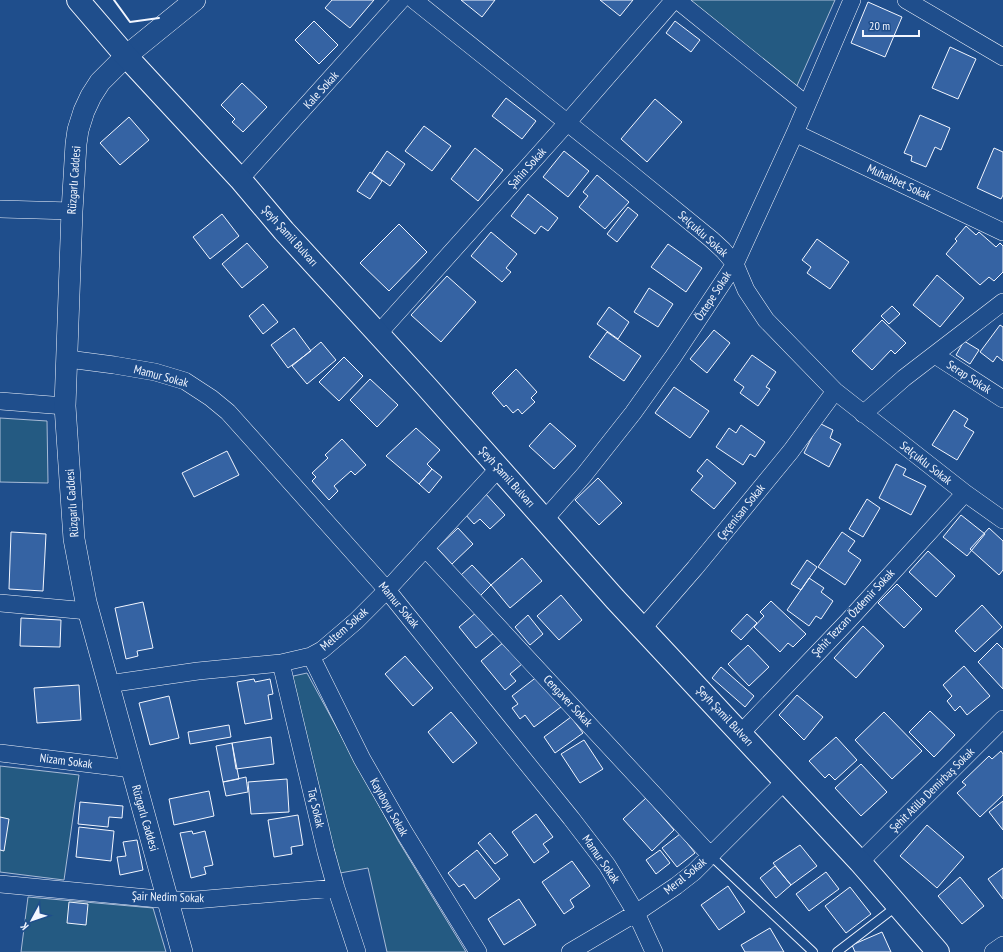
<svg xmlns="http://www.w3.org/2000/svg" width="1003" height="952" viewBox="0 0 1003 952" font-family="'PT Sans Narrow',sans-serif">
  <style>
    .green { fill: #245a82; stroke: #a8bbd7 }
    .building { fill: #3563a3; stroke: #f2f6ff }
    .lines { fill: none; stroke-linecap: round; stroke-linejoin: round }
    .service-casing { stroke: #f2f6ff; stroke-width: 10 }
    .minor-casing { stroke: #f2f6ff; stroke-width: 18 }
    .tertiary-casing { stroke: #f2f6ff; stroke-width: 22 }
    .secondary-casing { stroke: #f2f6ff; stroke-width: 24 }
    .service { stroke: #1f4e8c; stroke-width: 8 }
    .minor { stroke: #1f4e8c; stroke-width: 17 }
    .tertiary { stroke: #1f4e8c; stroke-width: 21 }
    .secondary { stroke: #1f4e8c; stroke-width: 22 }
    .wall { stroke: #f2f6ff; stroke-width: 2 }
    .labels { text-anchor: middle; stroke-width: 3; stroke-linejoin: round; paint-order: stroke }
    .street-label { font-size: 12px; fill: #f2f6ff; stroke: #1f4e8c }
  </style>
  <rect width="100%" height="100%" fill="#1f4e8c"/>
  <path class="green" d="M690,0H835L796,88Z
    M0,418L47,421L48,483L0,482Z
    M307,673L399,842L466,952H387L368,868L340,873L289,677Z
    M0,766L79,775L64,880L0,872Z
    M28,897L153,908L166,952H21Z"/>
  <path class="building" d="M332,0H374L350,28L325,8Z
    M461,0H495L482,17Z
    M600,0H633L620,16Z
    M868,2L902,17L885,57L851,43Z
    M314,21L338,45L319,64L295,40Z
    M675,21L700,40L691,52L666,33Z
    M950,47L976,59L958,99L932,88Z
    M242,83L267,107L243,132L232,122L235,119L221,105Z
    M506,98L536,121L522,139L492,116Z
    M655,99L682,122L647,162L621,139Z
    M920,115L950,128L941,150L935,147L926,167L911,161L912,156L904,153Z
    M129,117L149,140L120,165L100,143Z
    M424,126L451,146L432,171L405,151Z
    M475,148L503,170L478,201L451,179Z
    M994,148L1003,152V195L1001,199L977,188Z
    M387,151L405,164L390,186L372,173Z
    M564,151L589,171L568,197L543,177Z
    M370,172L382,181L370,199L357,191Z
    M597,175L629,202L605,229L579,207L588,196L583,192Z
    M528,194L558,218L548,231L541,226L535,234L511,216Z
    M628,207L638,215L617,242L607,234Z
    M222,214L239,236L210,259L193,237Z
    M399,224L427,252L389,291L360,263Z
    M966,226L976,235L979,232L996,247L1000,243L1003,246V272L994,281L989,277L980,285L946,254L957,241L955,239Z
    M491,232L517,254L506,268L511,272L502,282L471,256Z
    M817,239L849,262L830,289L807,273L811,267L802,260Z
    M247,243L268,267L242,288L222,264Z
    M668,244L702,268L686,292L651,267Z
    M937,275L964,298L940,327L913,305Z
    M447,276L476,302L441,342L411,315Z
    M649,288L673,304L658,327L634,312Z
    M263,304L278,322L263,334L249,316Z
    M892,306L900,314L889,324L881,316Z
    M609,307L629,322L618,339L597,324Z
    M882,320L906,343L895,354L891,350L872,370L852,351Z
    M1000,325L1003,327V361L997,356L993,362L980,352Z
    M294,328L311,351L288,368L271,345Z
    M714,330L730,343L707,373L690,359Z
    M607,332L641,356L624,381L589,357Z
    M964,341L979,350L970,364L956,355Z
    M321,342L336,360L307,384L292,366Z
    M752,355L776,372L766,387L770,389L758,406L740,393L744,387L734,380Z
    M344,357L363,376L339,401L319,382Z
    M516,369L537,392L531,398L535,402L522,414L518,409L513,413L506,405L504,407L492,393Z
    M370,379L398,405L377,427L350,400Z
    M674,387L709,411L690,438L655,413Z
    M954,410L968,419L964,426L974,432L957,460L932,445Z
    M550,423L576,446L554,469L529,446Z
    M819,423L833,430L830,438L841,444L829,467L804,453Z
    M741,425L765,442L755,457L750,454L743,465L716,447L729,428L736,433Z
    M416,428L440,450L427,464L432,469L419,484L386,456Z
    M342,439L366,465L355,475L351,471L334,486L338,491L329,500L312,481L316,477L312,473L328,458L325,455Z
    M227,451L239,475L194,497L182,473Z
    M707,459L736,483L714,509L691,490L703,476L697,471Z
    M896,464L906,469L903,475L926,486L911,515L879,498Z
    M432,469L442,477L429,493L419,484Z
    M598,478L622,503L599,525L575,500Z
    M485,493L505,515L490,529L480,519L474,524L464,513Z
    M867,499L880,508L863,537L849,529Z
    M961,515L985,534L967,556L943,537Z
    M458,528L473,544L452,564L437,548Z
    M989,528L1003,541V570L999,575L970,549Z
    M11,532L46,534L43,591L9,589Z
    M842,532L855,541L848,551L861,560L845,585L818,567Z
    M928,551L955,576L936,597L909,572Z
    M522,558L542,581L510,608L491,585Z
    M807,560L817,567L801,590L791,584Z
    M472,565L491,585L480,596L461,575Z
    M809,578L824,588L821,592L833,601L821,619L816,616L809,626L787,610Z
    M897,584L922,609L904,628L878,603Z
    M561,595L582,620L559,640L537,616Z
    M771,601L806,634L793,647L788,643L780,652L754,627L764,616L760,612Z
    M143,602L153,648L137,651L138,656L126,659L115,608Z
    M982,605L1002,627L975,652L955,631Z
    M477,612L494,633L476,648L459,627Z
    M747,614L757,623L741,640L731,631Z
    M528,615L543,634L530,645L515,627Z
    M21,618L61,620L60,647L20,646Z
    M863,626L884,646L856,678L834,658Z
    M504,642L522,664L510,674L516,681L505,690L481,661Z
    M997,643L1003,649V689L978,662Z
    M748,645L769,667L749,686L728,664Z
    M405,656L433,688L413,706L385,674Z
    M964,666L990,696L967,715L960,706L955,711L947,701L952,696L943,685Z
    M721,667L754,696L745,707L712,678Z
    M538,676L561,707L534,727L525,715L520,719L512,708L518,704L512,696Z
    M254,679L255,682L270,679L273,694L268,695L272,719L245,724L237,682Z
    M79,685L81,720L37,723L34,688Z
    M797,695L823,717L804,740L779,715Z
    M169,696L179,738L150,745L139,703Z
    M930,711L955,735L934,757L909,732Z
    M451,712L477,743L453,763L428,732Z
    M884,712L922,751L892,779L855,740Z
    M571,717L583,733L555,753L544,737Z
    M229,725L231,737L190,744L188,732Z
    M271,737L274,764L236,769L232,743Z
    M836,737L857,760L835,780L829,774L825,778L809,761Z
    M584,740L603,769L580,783L561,754Z
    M232,743L239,779L223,782L216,746Z
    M1001,751L1003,754V795L980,817L957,793L966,785L962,782L989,756L992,759Z
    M861,764L887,792L861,816L835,788Z
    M246,777L248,792L226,796L223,782Z
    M287,779L289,812L251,814L248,782Z
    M209,791L214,816L174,825L169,799Z
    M646,798L674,830L652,851L623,819Z
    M1003,801V830L989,812Z
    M80,802L123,806L122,818L109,817L108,827L78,824Z
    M536,814L553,837L543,844L549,852L534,863L512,832Z
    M298,815L303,845L291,847L292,854L274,857L268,820Z
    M0,817L9,819L4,851L0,850Z
    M927,825L964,857L937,888L900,856Z
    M79,827L114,831L111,861L76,857Z
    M192,831L193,834L205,831L213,865L204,867L206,874L191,878L180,833Z
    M490,833L508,855L495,864L478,843Z
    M680,834L695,853L677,867L662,848Z
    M137,840L143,870L120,875L117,857L126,856L123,842Z
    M800,845L817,866L791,885L773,863Z
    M477,850L500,879L475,899L464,884L459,887L448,873Z
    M660,850L670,863L656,874L646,860Z
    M572,861L590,886L570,900L574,907L564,914L542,882Z
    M775,866L791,885L776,898L760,878Z
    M1003,868V899L988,879Z
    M826,872L839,889L809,911L796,894Z
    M960,877L984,906L962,924L938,896Z
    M728,886L745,912L719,930L701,905Z
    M850,887L871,914L846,933L825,906Z
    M519,899L536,925L504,945L488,919Z
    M69,902L88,904L86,925L67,923Z
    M770,928L784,952H745L741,945Z
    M882,932L891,952H855L852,945Z"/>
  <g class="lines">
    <defs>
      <path id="service" d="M711,856L813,952
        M837,952L897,906"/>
      <path id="minor" d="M414,0L624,168L711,239L723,250L735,264L746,290L766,320L835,391L965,493L1003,520
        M677,0L807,105
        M906,0L1003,57
        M795,133L1003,232
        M240,179L401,0
        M0,209L72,211
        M378,334L567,123L674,0
        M935,355L1003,399
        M68,359L114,365L155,372L185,381L211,398L228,412L387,590L571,818L607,865L636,913L654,952
        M0,401L65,406
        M863,414L904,378L1003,302
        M545,519L584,475L633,413L673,357L735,264L795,133L852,0
        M425,548L711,856
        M0,603L88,611
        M642,629L695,568L791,451L835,391
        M311,656L362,759L404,832L478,952
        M281,663L326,852L336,888L357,952
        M108,684L198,671L281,663L311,656L322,650L356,621L387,590L499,468
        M741,733L848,621L965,493
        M0,753L132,769
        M860,862L1003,719
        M0,884L169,900H195L336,888
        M570,952L636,913L676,886L694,872L785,781
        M993,952L1003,945"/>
      <path id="tertiary" d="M182,952L86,602L74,539L65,406L72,211L76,144L78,130L84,111L91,96L100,82L126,56L195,0"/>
      <path id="secondary" d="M78,0L126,56L240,179L284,231L426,386L615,599L860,862L938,952"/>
    </defs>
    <use href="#service" class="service-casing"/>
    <use href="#minor" class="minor-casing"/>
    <use href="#tertiary" class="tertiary-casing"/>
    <use href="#secondary" class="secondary-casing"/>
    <use href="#service" class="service"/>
    <use href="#minor" class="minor"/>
    <use href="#tertiary" class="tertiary"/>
    <use href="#secondary" class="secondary"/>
    <path class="wall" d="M114,0L130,22L159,18"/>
  </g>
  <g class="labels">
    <g class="street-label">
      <text transform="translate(321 90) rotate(-48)" y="4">Kale Sokak</text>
      <text transform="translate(527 168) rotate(-48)" y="4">Şahin Sokak</text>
      <text transform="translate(74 180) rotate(-86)" y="4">Rüzgarlı Caddesi</text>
      <text transform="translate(899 182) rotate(25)" y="4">Muhabbet Sokak</text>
      <text transform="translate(703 234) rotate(42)" y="4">Selçuklu Sokak</text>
      <text transform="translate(290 236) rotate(48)" y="4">Şeyh Şamil Bulvarı</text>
      <text transform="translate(713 296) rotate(-57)" y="4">Öztepe Sokak</text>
      <text transform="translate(161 376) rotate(15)" y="4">Mamur Sokak</text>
      <text transform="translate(969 377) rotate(33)" y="4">Serap Sokak</text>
      <text transform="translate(926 463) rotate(38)" y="4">Selçuklu Sokak</text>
      <text transform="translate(507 477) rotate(48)" y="4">Şeyh Şamil Bulvarı</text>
      <text transform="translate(72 503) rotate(-94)" y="4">Rüzgarlı Caddesi</text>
      <text transform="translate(741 512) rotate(-51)" y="4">Çeçenisan Sokak</text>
      <text transform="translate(399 605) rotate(50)" y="4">Mamur Sokak</text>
      <text transform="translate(853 613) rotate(-47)" y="4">Şehit Tezcan Özdemir Sokak</text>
      <text transform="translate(344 629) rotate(-41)" y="4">Meltem Sokak</text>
      <text transform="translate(568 701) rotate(47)" y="4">Cengaver Sokak</text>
      <text transform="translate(725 716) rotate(47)" y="4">Şeyh Şamil Bulvarı</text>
      <text transform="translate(66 761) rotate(7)" y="4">Nizam Sokak</text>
      <text transform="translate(932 790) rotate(-45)" y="4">Şehit Atilla Demirbaş Sokak</text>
      <text transform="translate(389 807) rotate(60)" y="4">Kayıboyu Sokak</text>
      <text transform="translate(316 808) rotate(77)" y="4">Taç Sokak</text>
      <text transform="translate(145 818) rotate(74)" y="4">Rüzgarlı Caddesi</text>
      <text transform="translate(601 859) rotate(55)" y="4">Mamur Sokak</text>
      <text transform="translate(685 876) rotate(-39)" y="4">Meral Sokak</text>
      <text transform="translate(168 897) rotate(2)" y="4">Şair Nedim Sokak</text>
    </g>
  </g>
  <g transform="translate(32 920) rotate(230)" stroke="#1f4e8c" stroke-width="3" paint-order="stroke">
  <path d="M0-3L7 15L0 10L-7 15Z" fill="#f2f6ff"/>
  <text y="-6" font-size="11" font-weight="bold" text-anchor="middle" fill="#f2f6ff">K</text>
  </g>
  <path d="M863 30v6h56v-6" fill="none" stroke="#f2f6ff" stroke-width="2"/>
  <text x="869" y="30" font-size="12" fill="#f2f6ff" stroke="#1f4e8c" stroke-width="3" paint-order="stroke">20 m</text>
</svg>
